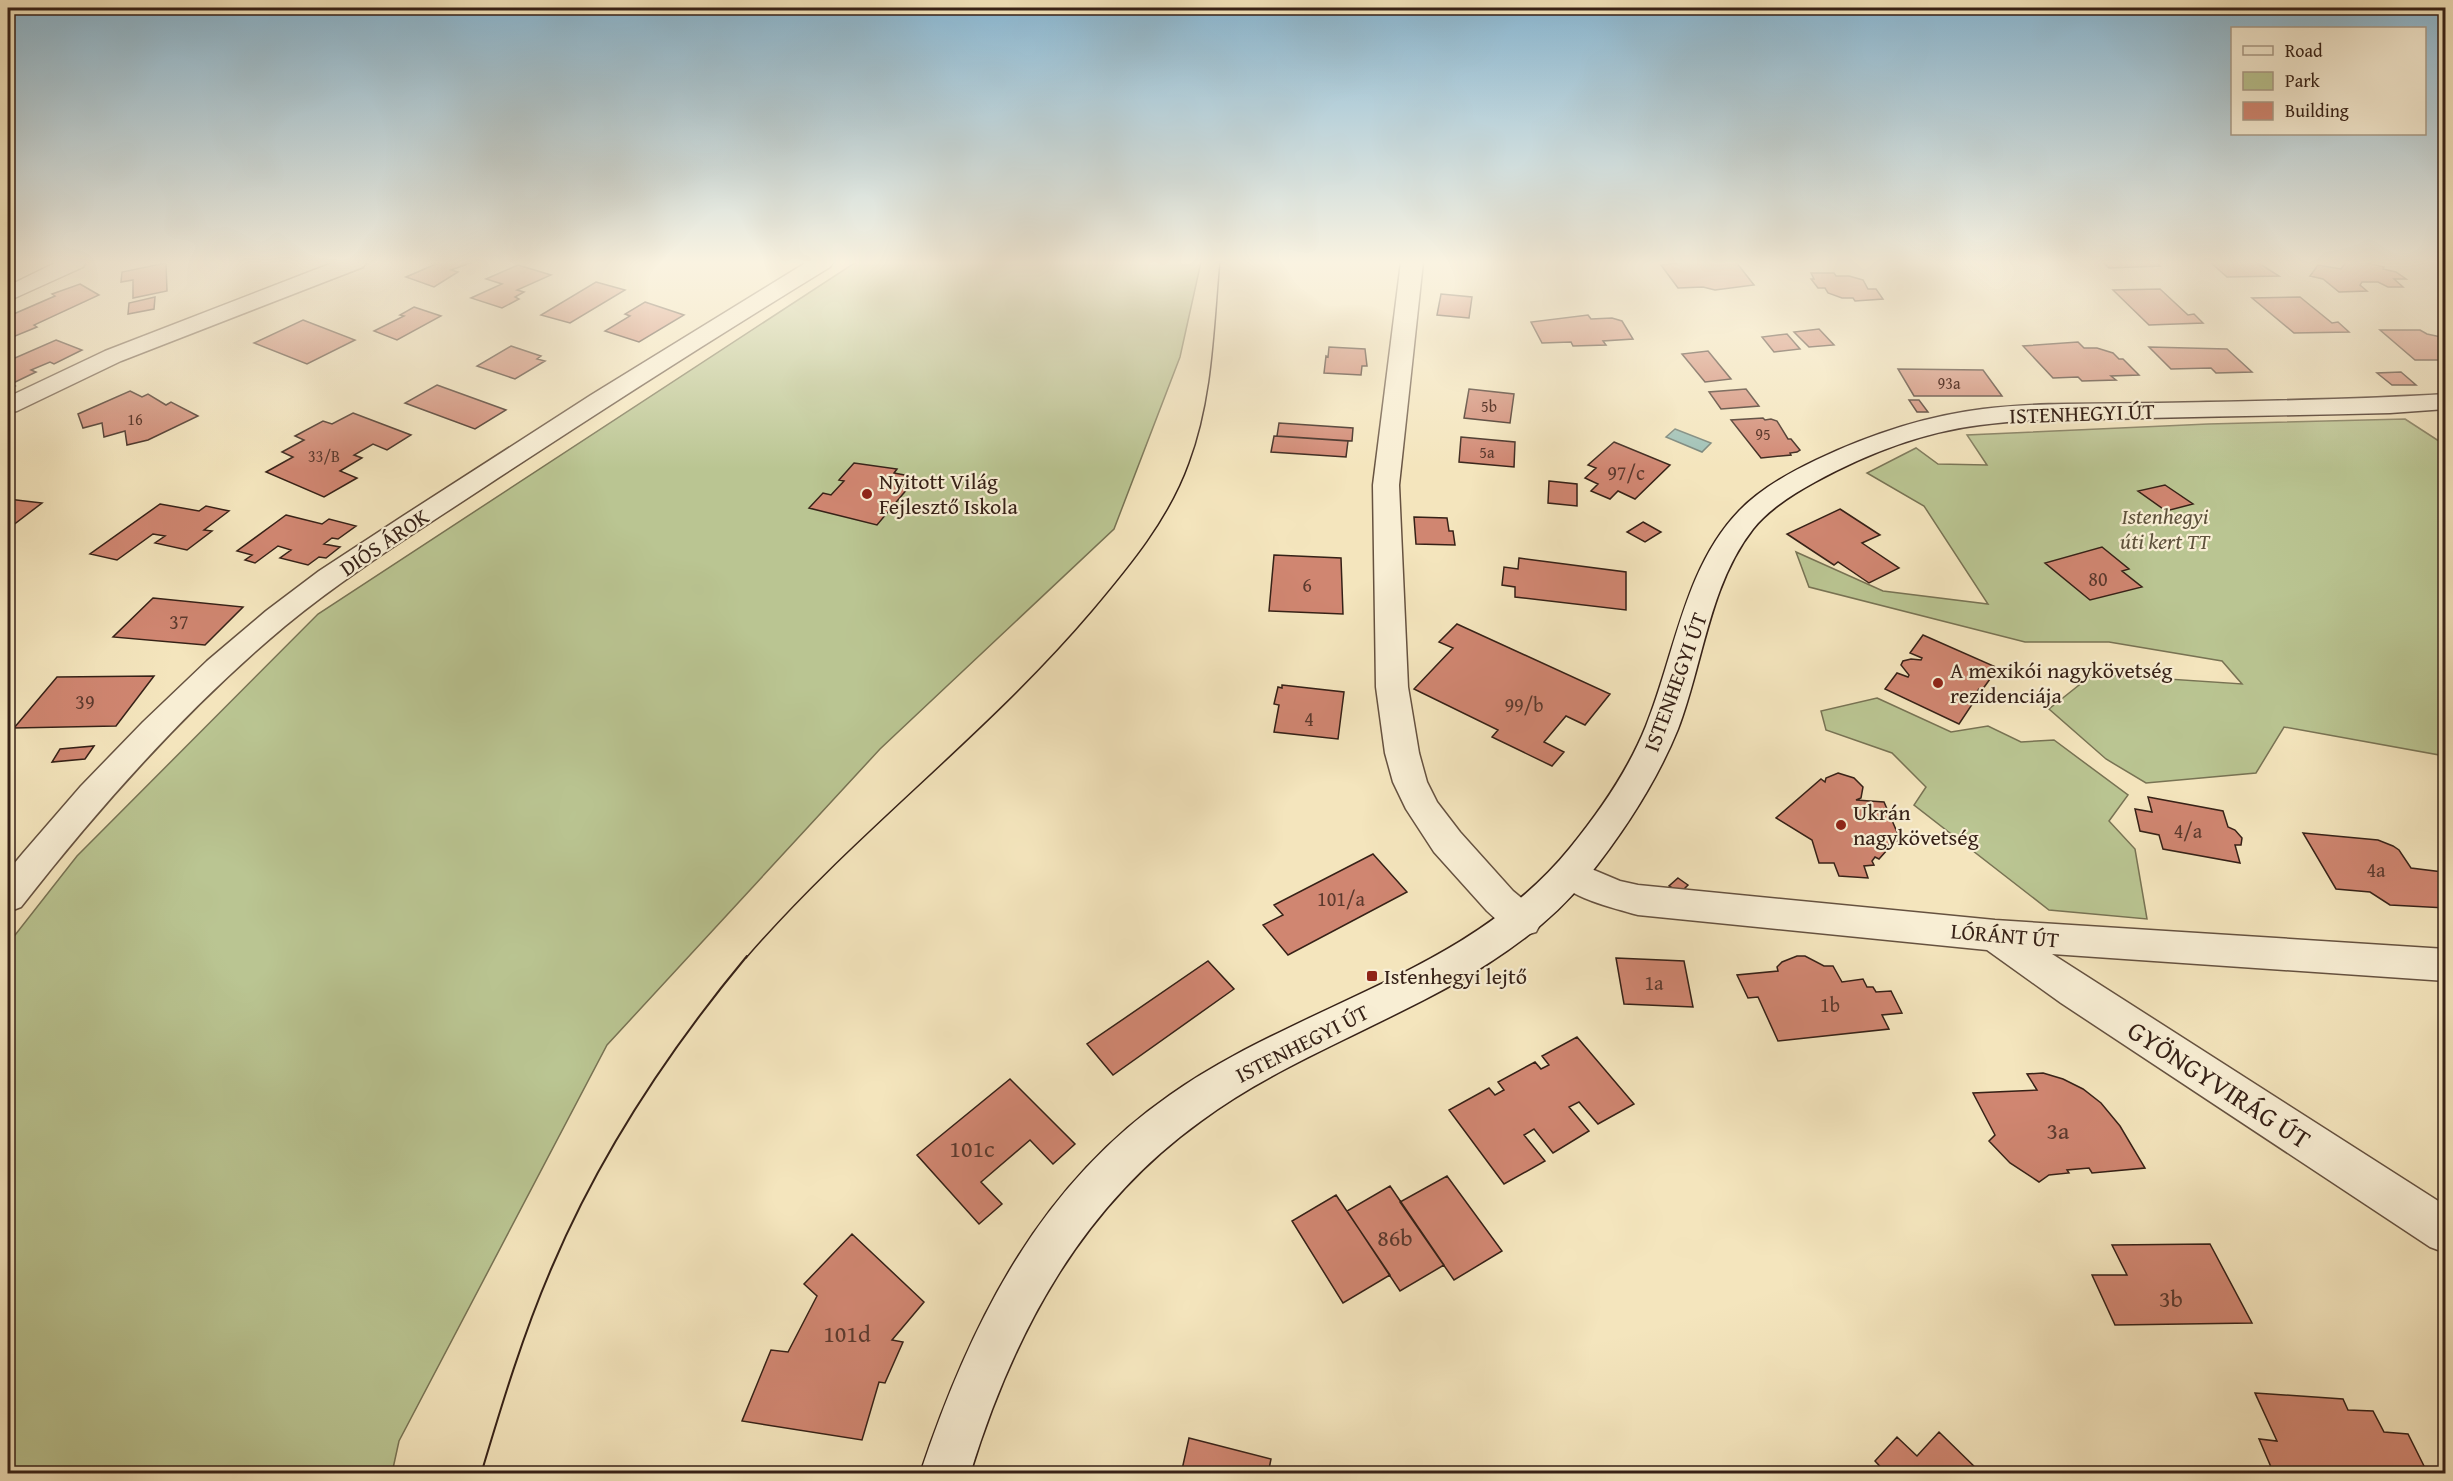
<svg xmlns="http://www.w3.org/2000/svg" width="2453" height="1481" viewBox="0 0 2453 1481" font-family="'Gentium Book Plus',serif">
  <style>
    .green { fill: #bac592; stroke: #787354; stroke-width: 1.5 }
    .water { fill: #9cbfb5; stroke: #738076; stroke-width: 1.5 }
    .building { fill: #d08671; stroke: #362117; stroke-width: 1.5 }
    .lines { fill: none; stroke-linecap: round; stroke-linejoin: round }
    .street-casing { stroke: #665240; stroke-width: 3 }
    .secondary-casing { stroke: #362117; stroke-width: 3 }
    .street { fill: #f8eed4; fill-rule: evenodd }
    .secondary { fill: #f8eed4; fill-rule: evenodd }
    .tram-far1 { stroke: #362117; stroke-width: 1.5 }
    .tram { stroke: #362117; stroke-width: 2 }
    .poi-dot { fill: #8f2418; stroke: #f8eed4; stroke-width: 2 }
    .labels { text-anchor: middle; stroke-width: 4.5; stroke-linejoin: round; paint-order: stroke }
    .far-number-label { font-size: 16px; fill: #5c3a2e }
    .number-label { font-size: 20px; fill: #5c3a2e }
    .street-label { font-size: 22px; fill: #362117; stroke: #f8eed4 }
    .poi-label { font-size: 22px; fill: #362117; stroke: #f8eed4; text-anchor: start }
    .park-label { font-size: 22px; font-style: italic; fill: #5e523c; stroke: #f8eed4 }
    .near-number-label { font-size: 24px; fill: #5c3a2e }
    .near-street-label { font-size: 27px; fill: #362117; stroke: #f8eed4 }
  </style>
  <rect width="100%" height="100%" fill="#f4e5bd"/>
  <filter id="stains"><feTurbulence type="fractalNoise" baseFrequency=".00333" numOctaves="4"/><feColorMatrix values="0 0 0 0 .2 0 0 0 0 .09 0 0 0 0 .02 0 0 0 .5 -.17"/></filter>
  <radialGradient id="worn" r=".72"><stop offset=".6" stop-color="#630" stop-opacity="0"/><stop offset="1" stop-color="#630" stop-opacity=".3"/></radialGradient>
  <path class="green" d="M856,262H1201L1180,357L1114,529L880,749L607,1045L399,1441L392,1473H8V944L77,856L318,614Z
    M2405,419L2445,445V756L2284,727L2256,773L2146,783L2106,759L2049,709L2093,674L2242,684L2222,661L2109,642H2025L1809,587L1796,552L1883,591L1988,604L1924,506L1867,473L1916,448L1938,464L1987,465L1967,435L2208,424Z
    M1877,698L1951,732L1988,726L2021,742L2054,740L2128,795L2109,821L2135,849L2147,919L2049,910L1914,805L1926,787L1892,753L1826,730L1821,711Z"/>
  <path class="water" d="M1675,429L1711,443L1702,452L1666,437Z"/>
  <path class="building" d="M430,262H473L451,270L458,272L434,287L406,277L436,264Z
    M1686,262H1736L1754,285L1715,290L1703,287L1678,288L1661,265Z
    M2103,262H2156L2160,266L2109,268Z
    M2210,262H2257L2279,276L2227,277Z
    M2346,262L2367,263L2384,267L2383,269L2396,272L2406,279H2394L2403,287H2388L2378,282H2362L2360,285L2367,291L2339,292L2323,279L2310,276L2318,265L2341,269Z
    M166,263L167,291L133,298V280L121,282L122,272Z
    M518,265L551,275L517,290L524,292L515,297L519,299L502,308L471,298L502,284L486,279Z
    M1811,273H1834L1836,276H1849L1863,280L1868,289H1876L1883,299L1855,301L1853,298H1842L1828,293L1825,288H1818L1811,279H1814Z
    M596,282L625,290L570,323L541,315Z
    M80,284L99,295L34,325L37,327L8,339V319L12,317L9,316L55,296L52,294Z
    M2160,289L2188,315L2194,314L2203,323L2149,325L2113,290Z
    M1441,294L1472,297L1469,318L1437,315Z
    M155,297L154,309L128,314L129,303Z
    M2300,297L2332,323L2338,322L2349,332L2294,333L2252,298Z
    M645,302L684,315L639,342L605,331L630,316L625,314Z
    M414,307L441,316L397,340L374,331L404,316L400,315Z
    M1588,315L1591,319L1612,318L1622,321L1633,339L1603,341L1606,345L1573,346L1571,342L1542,343L1531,322Z
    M303,320L355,340L307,364L254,343Z
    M1819,329L1834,345L1809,347L1794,332Z
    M2380,330H2420L2427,334L2446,338V360H2415Z
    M1787,334L1800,349L1774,352L1762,337Z
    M56,340L82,350L54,364L50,362L31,370L36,372L11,384L15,386L8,389V361Z
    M2078,342L2084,348H2097L2113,353L2119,359H2123L2139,375L2111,376L2116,380L2082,381L2078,377L2053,378L2023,346Z
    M511,346L541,356L537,359L545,361L515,379L477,366Z
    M1329,347L1365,349L1367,366H1362L1361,375L1324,373L1326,356L1328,357Z
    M2149,347L2227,349L2252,372L2216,373L2211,368L2171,369Z
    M1708,351L1731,379L1705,382L1682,354Z
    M1898,369L1983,370L2002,396H1914Z
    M2401,372L2416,385H2392L2377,373Z
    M437,385L506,410L475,429L405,403Z
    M1469,389L1514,394L1510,423L1464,418Z
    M1746,389L1759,406L1721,409L1709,392Z
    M130,391L142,397L148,394L166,405L171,402L198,416L148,440L127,445L125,431L104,437L102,423L83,428L78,414Z
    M1909,400H1919L1928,412H1917Z
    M353,413L411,435L387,450L373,444L354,455L362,458L340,471L357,478L324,497L266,472L293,457L282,452L304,440L295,436L323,421L332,424Z
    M1763,418L1765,420L1771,419L1777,421L1788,439H1791L1800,450L1797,452L1790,453L1791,455L1761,458L1731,420Z
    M1279,423L1353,428L1352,441L1277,436Z
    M1274,436L1348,441L1346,457L1271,452Z
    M1461,437L1515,442L1514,467L1459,462Z
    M1614,442L1670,465L1635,499L1618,491L1610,499L1591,491L1598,484L1585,478L1596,468L1588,465Z
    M854,463L897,469L894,473L910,476L901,487L908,488L877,525L809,508L823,493L831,495L844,481L839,480Z
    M1549,481L1577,484V506L1548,503Z
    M2165,485L2193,504L2166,511L2138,491Z
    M8,499L42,503L8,529Z
    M160,504L199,511L206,506L229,511L204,530L212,531L187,550L155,543L165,536L153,534L117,560L90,554Z
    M1840,509L1880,535L1862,543L1899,568L1869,583L1838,562L1834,565L1787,534Z
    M286,515L322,524L329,519L356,526L338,539L332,538L324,544L340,547L326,558L319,557L308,565L280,558L291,550L278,546L255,563L245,560L252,555L237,551Z
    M1414,517L1447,518L1449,531H1453L1455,545L1416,544Z
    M1643,522L1661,532L1645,542L1627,532Z
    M2102,547L2129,569L2122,571L2142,587L2090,600L2045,563Z
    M1274,555L1341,558L1343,614L1269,611Z
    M1519,558L1626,572V610L1515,597V587L1502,585L1504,567L1518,569Z
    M153,598L243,607L205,645L113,637Z
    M1457,624L1610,694L1585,725L1566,716L1544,742L1564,752L1552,766L1492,737L1498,730L1414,689L1453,648L1439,642Z
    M1923,635L1998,668L1982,690L1979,689L1972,698L1975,700L1959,724L1885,689L1897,673L1908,677L1909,675L1901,665L1903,661L1911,659L1921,660L1922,658L1910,653Z
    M154,676L116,726L14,728L57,677Z
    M1282,685L1344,692L1338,739L1274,732L1279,705L1274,704L1278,687L1282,688Z
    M94,746L85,759L52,762L60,749Z
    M1838,773L1854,778L1863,787L1861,798L1856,800L1884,802L1897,832L1899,841H1892L1886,848L1888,849L1879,859L1875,857L1872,861L1874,865L1864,866L1868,878L1839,876L1834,863H1819L1812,840L1776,818L1821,779L1825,782L1826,778Z
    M2148,797L2223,811L2228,827L2235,830L2242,838L2241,845H2235L2240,863L2163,849L2159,835L2140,831L2135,809L2152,812Z
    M2303,833L2378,840L2393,846L2399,850L2411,868L2443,872L2446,876V908L2390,905L2370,892L2336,889Z
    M1373,854L1407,892L1288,955L1263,925L1283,915L1274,905Z
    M1678,878L1688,885L1680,893L1669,886Z
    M1797,956H1805L1824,966H1833L1842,982L1863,979L1867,987H1873L1876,992L1891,991L1902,1013L1882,1015L1889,1029L1778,1041L1758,997L1748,998L1737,975L1778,971L1777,967L1782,962Z
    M1616,958L1684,961L1693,1007L1624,1004Z
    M1208,961L1234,989L1113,1075L1087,1044Z
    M1577,1037L1634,1104L1598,1124L1579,1102L1569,1107L1589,1131L1553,1153L1534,1129L1524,1135L1545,1161L1504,1184L1449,1110L1489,1088L1495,1095L1504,1090L1498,1082L1535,1062L1541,1069L1549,1065L1542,1056Z
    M2043,1073L2063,1079L2083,1089L2101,1103L2120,1126L2145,1168L2092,1173L2089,1168L2067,1170L2069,1173L2049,1175L2039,1182L2010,1163L1989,1141L1995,1135L1973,1093L2037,1090L2027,1074Z
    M1010,1079L1075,1144L1053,1164L1030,1140L981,1182L1002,1204L979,1224L917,1155Z
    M1447,1176L1502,1251L1454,1280L1400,1202Z
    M1390,1186L1444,1265L1400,1291L1347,1211Z
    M1336,1195L1390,1275L1343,1303L1292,1221Z
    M852,1234L924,1302L892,1340L903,1342L885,1383L879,1382L862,1440L742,1421L771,1350L788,1352L817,1296L804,1284Z
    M2210,1244L2252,1323L2115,1325L2092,1275H2127L2112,1245Z
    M2255,1393L2343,1399L2348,1410L2373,1411L2384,1432L2408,1434L2428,1474H2274L2259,1439L2277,1441Z
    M1939,1432L1982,1474H1887L1875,1461L1897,1437L1917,1456Z
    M1189,1438L1271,1459L1268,1474H1181Z"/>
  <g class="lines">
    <defs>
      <path id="street" d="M57,262H86L83,267L8,301V286Z
        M335,262H366L363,267L121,361L17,411L8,413V397L105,351Z
        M807,262H833L830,267C714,338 600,411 486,486C418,531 348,574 285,626C186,709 100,806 21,907L8,912V871L23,853L81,786L143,722L207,661L266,611L319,571L403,516L591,395Z
        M1401,262H1423L1399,485L1408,687L1419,753L1427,782L1437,802L1460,832L1513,891L1536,910L1542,921L1536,932L1523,936L1510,932L1487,911L1434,852L1406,809L1393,782L1385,753L1376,687L1373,485Z
        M1570,860L1620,881L1638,885L1995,920L2446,949V981L2052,954L2446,1206V1253L2430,1247L2061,1003L1987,950L1638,915C1614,908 1564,897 1552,874L1557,864Z"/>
      <path id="secondary" d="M2446,394V409L2390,413C2309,415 2227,416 2146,418C2091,420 2035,417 1980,425C1923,432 1866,454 1815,482C1793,494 1769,509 1753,529C1709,585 1703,664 1678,729C1656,783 1623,833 1587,878C1524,956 1432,996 1345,1039C1296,1063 1245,1088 1201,1121C1080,1208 1013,1334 970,1474H920C970,1324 1038,1187 1170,1095C1212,1065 1259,1042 1305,1020C1402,974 1501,933 1570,848C1600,811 1628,771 1646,726C1675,655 1684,568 1739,511C1760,489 1789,473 1816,460C1869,435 1925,416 1983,409C2041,402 2100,404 2158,403C2254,401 2350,400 2446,394Z"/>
    </defs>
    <use href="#street" class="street-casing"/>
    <use href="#secondary" class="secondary-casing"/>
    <use href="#street" class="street"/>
    <use href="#secondary" class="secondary"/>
    <path class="tram-far1" d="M746,958C853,834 986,736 1092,611C1130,566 1169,519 1189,463C1213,399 1214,329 1220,262"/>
    <path class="tram" d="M481,1474C502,1404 523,1334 552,1267C600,1154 668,1051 747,956"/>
  </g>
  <linearGradient id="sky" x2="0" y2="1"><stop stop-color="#89b8d4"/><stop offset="0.56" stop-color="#faf3e1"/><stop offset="1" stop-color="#faf3e1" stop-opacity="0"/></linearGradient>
  <rect width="2453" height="469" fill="url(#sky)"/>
  <g class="poi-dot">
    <circle cx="867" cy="494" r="6"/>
    <circle cx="1938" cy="683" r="6"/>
    <circle cx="1841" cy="825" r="6"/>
    <rect x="1366" y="970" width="12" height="12" rx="3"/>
  </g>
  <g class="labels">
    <g class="far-number-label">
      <text x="1949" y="389">93a</text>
      <text x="1489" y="412">5b</text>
      <text x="135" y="425">16</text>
      <text x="1763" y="440">95</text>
      <text x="1487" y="458">5a</text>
      <text x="324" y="462">33/B</text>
    </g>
    <g class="number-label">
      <text x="1626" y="480">97/c</text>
      <text x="2098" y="586">80</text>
      <text x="1307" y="592">6</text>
      <text x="179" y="629">37</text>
      <text x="85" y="709">39</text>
      <text x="1524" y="712">99/b</text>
      <text x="1309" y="726">4</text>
      <text x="2188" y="838">4/a</text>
      <text x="2376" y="877">4a</text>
      <text x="1341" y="906">101/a</text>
      <text x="1654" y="990">1a</text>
      <text x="1830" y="1012">1b</text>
    </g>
    <g class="street-label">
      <text transform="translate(2082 413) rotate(-2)" y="8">ISTENHEGYI ÚT</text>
      <text transform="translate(384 542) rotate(-34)" y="8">DIÓS ÁROK</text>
      <text transform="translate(1675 682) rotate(-70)" y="8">ISTENHEGYI ÚT</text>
      <text transform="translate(2005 935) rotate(5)" y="8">LÓRÁNT ÚT</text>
      <text transform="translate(1302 1043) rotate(-27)" y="8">ISTENHEGYI ÚT</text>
    </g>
    <g class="poi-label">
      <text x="879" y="489">Nyitott Világ<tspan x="879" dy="25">Fejlesztő Iskola</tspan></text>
      <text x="1950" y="678">A mexikói nagykövetség<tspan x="1950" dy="25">rezidenciája</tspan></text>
      <text x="1853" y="820">Ukrán<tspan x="1853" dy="25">nagykövetség</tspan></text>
      <text x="1384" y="984">Istenhegyi lejtő</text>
    </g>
    <g class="park-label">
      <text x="2165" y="524">Istenhegyi<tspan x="2165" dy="25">úti kert TT</tspan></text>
    </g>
    <g class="near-number-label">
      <text x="2058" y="1139">3a</text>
      <text x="972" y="1157">101c</text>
      <text x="1395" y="1246">86b</text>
      <text x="2171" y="1307">3b</text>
      <text x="847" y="1342">101d</text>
    </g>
    <g class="near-street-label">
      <text transform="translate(2219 1085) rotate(33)" y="9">GYÖNGYVIRÁG ÚT</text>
    </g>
  </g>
  <rect width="2453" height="1481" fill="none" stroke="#f4e5bd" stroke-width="30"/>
  <rect x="9" y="9" width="2435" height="1463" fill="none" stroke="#362117" stroke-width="3"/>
  <rect x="15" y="15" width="2423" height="1451" fill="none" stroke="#362117" stroke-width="1.5"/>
  <rect x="2231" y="27" width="195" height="108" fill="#f8eed4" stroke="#aa9c88" stroke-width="1.5"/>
  <rect x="2243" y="46" width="30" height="9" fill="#f8eed4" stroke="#aa9c88" stroke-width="1.5"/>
  <text x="2285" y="57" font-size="18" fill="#362117">Road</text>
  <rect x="2243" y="72" width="30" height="18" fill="#bac592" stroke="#aa9c88" stroke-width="1.5"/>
  <text x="2285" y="87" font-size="18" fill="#362117">Park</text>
  <rect x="2243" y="102" width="30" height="18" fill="#d08671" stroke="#aa9c88" stroke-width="1.5"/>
  <text x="2285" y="117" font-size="18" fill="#362117">Building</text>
  <rect width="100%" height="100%" filter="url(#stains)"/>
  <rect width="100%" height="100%" fill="url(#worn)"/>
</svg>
